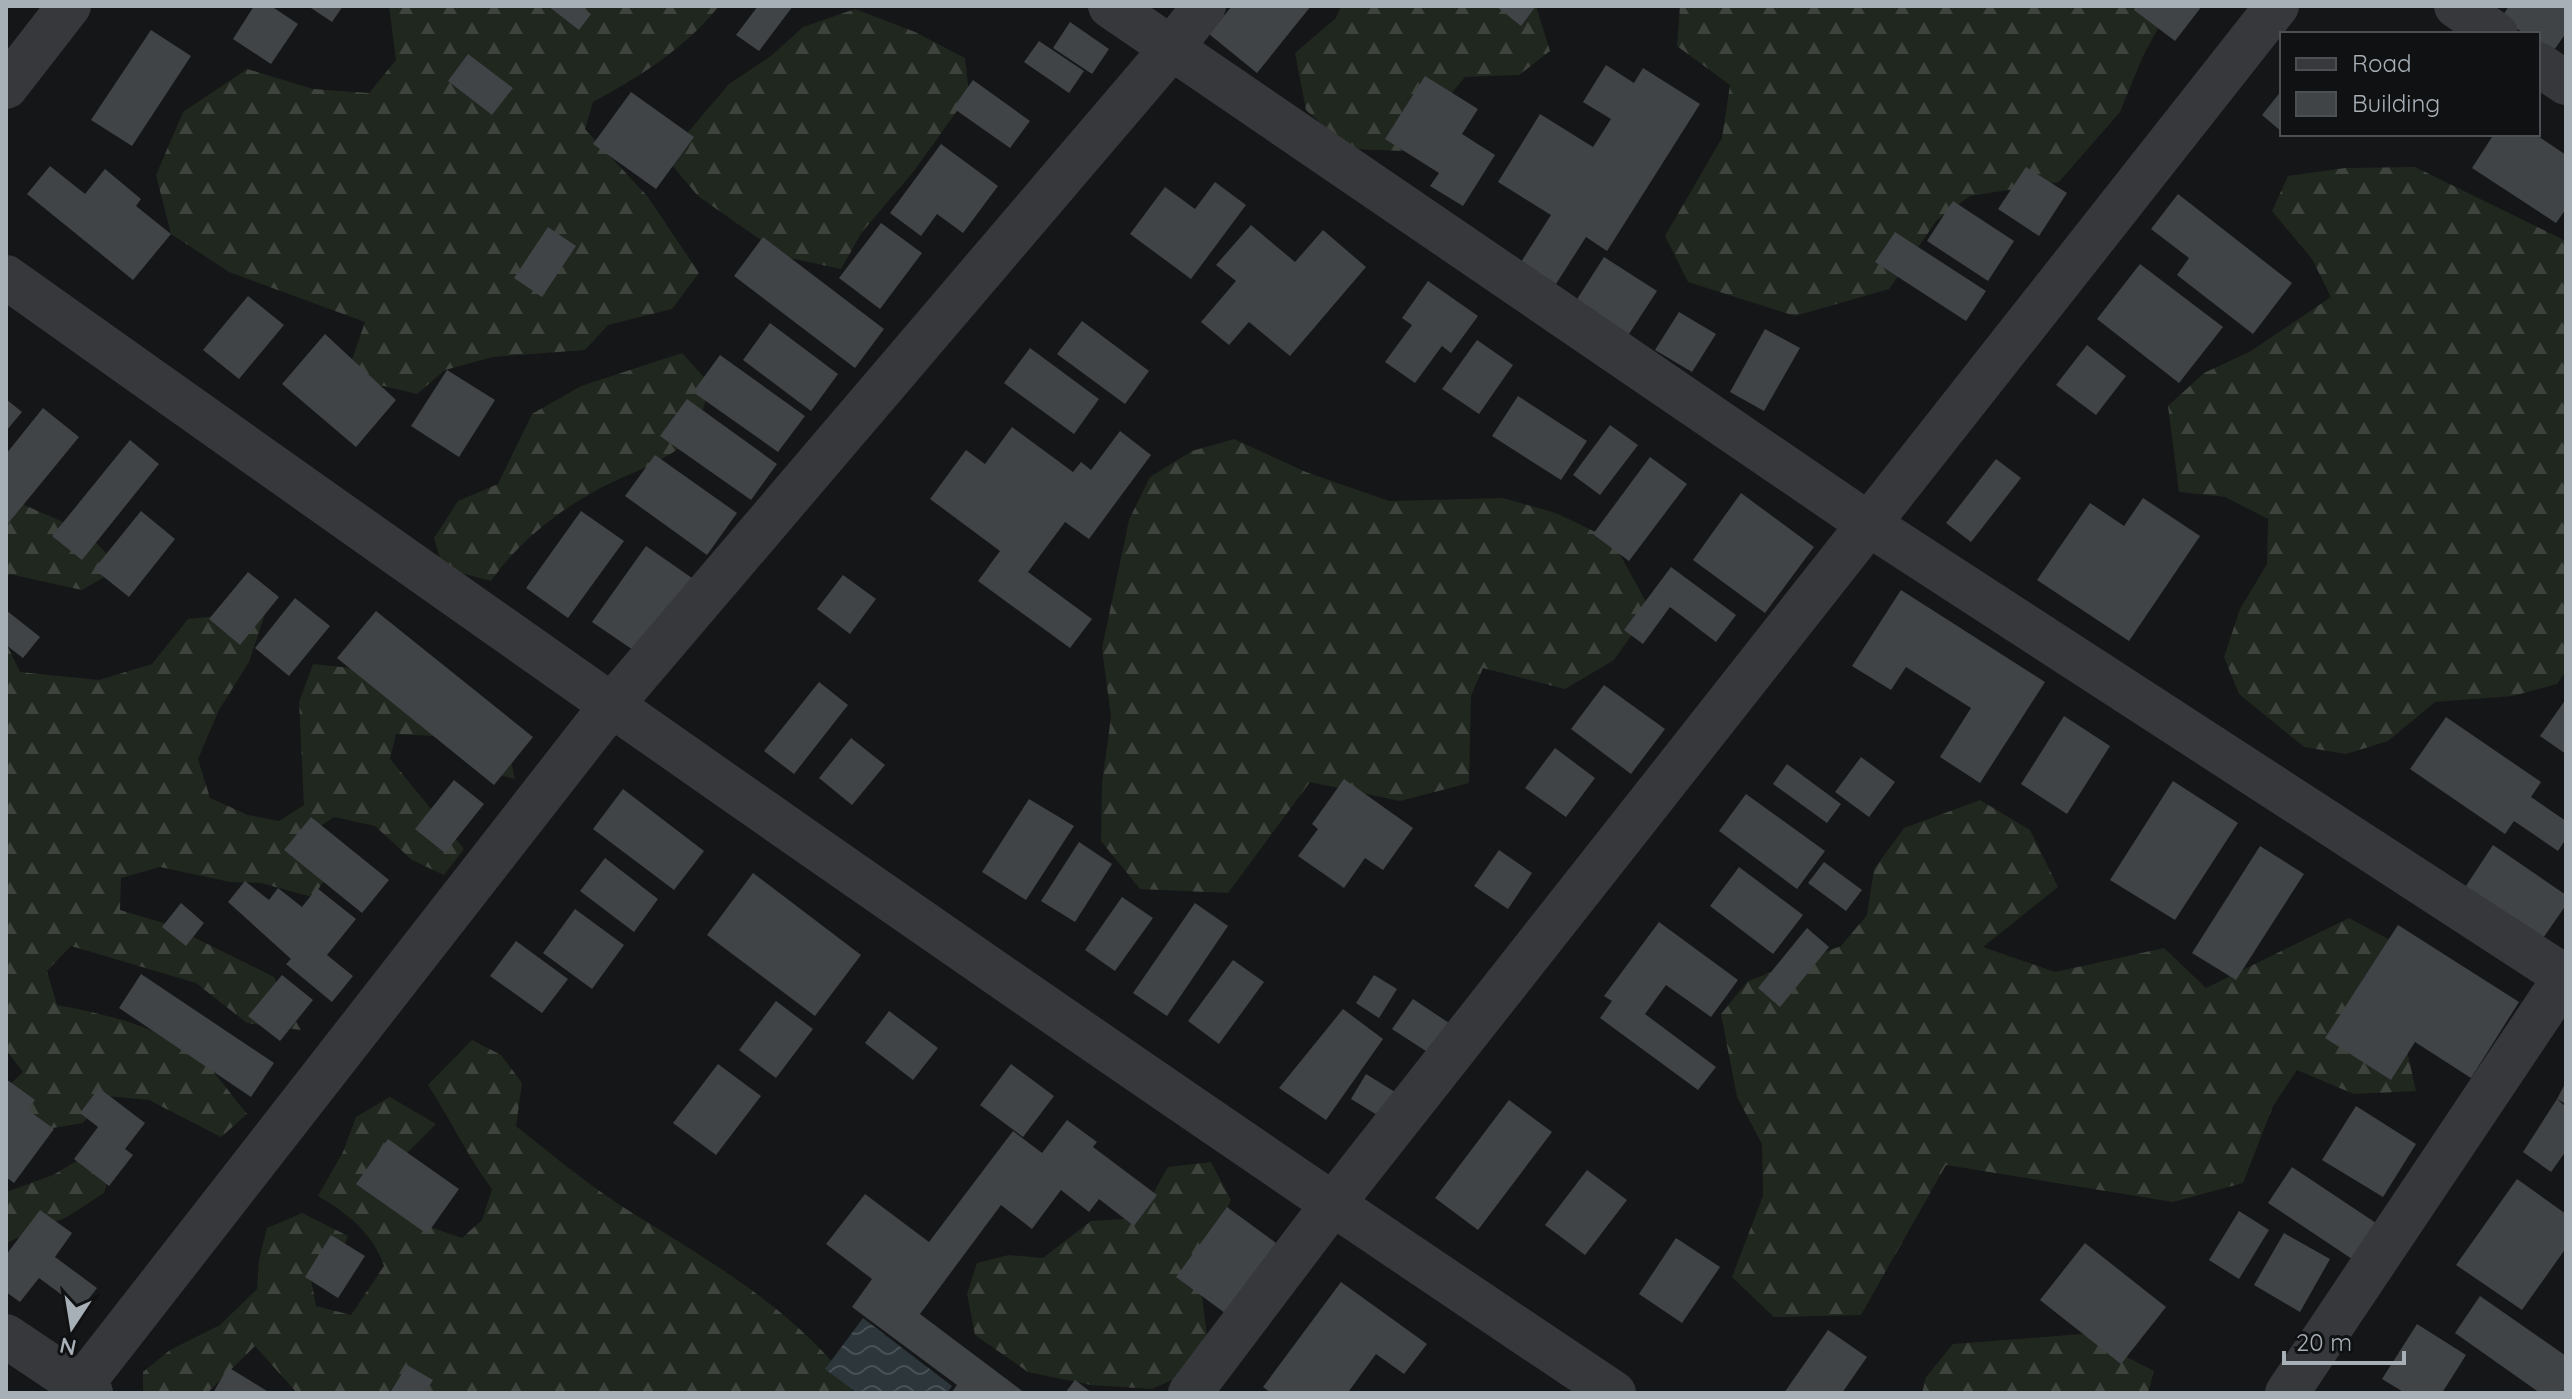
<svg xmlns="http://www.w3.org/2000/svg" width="2572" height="1399" viewBox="0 0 2572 1399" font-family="Quicksand,sans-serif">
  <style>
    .forest { fill: url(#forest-firs) }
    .water { fill: url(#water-waves) }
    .building { fill: #414447 }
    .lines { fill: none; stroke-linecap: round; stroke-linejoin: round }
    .minor { stroke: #36383c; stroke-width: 44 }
  </style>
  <defs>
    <pattern id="forest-firs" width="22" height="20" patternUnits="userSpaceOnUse" patternTransform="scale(2)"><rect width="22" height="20" fill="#20271f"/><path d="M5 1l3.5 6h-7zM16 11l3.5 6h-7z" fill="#3e443d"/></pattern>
    <pattern id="water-waves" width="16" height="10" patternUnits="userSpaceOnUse" patternTransform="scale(2)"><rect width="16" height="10" fill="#2c363b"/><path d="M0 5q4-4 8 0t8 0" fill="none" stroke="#485155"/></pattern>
  </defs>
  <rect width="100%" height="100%" fill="#151617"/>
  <path class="forest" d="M389,6H719C683,50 642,75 593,102L585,129L648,197L699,273L672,309L608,325L585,350L493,357L445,370L417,394L346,377L365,322L229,272L171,234L156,175L183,112L247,69L313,89L369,93L396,60Z
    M1341,6H1536L1550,51L1519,75L1465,77L1404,151L1349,149L1306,110L1295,53L1336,18Z
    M1680,6H2170L2143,56L2120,112L2059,182L1970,196L1937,220L1889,289L1795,316L1688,282L1665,236L1722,138L1730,85L1677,46Z
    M855,9L915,32L965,58L969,94L914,171L862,232L841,269L785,257L698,196L666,158L729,84L771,56L803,27Z
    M2415,167L2566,241V671L2557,684L2513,696L2435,702L2388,741L2346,754L2304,747L2239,694L2224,657L2240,609L2267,564L2268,519L2225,497L2179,492L2168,406L2204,373L2251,351L2331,297L2312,259L2272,211L2288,176L2345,168Z
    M682,353L710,384C705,398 702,424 692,436C673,460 622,476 597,490C556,512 518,543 491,581L443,568L434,538L458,501L498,484L532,414L581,386Z
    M1234,439L1306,472L1389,501L1503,498L1556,513L1612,540L1650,609L1614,660L1565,689L1483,668L1471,696L1469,783L1400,801L1310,782L1228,893L1140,889L1101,841L1102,783L1111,717L1102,648L1129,520L1150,477L1192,451Z
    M6,492L15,501L86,532L120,568L82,590L9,574L6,582Z
    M266,611L249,662L219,710L198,759L210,798L248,815L279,821L304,805L299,702L313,664L390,672L508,747L515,779L475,769L434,736L396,734L390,759L464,849L444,875L412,860L375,826L334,817L300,840L333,870L312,897L261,883L230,882L160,867L121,878L120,910L167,924L274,977L301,1030L247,1023L196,983L71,946L47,971L57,1005C110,1015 173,1029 212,1070C224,1084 235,1100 247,1114L221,1137L149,1100L105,1096L83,1123L35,1131L6,1088L23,1072L6,1050V643L20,672L99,680L152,664L188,619Z
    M1980,800L2030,830L2058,887L1983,947L2055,972L2164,948L2206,988L2349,918L2412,952L2405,1042L2416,1091L2354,1094L2297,1070L2273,1106L2243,1183L2173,1202L1946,1165L1861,1315L1774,1317L1732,1277L1763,1196L1762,1144L1737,1097L1721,1014L1748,981L1841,946L1867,915L1874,869L1904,828Z
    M472,1040L501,1055L522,1083L516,1126C555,1157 593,1189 634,1214C715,1264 796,1311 854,1388L850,1393H297L255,1346L207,1393H143V1372L170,1350L220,1325L257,1289L259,1260L267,1228L302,1213L348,1236L334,1271L311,1279L316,1306L351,1315L384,1266C372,1232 347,1213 318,1196L343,1152L356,1117L390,1097L436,1124L394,1166L427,1226L462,1238L482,1220L492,1189C467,1156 451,1120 428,1085Z
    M87,1155L112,1166L104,1193L67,1217L6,1243V1192L53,1175Z
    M1211,1162L1231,1200L1199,1273L1208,1342L1187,1373L1152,1389L1091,1385L1028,1372L975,1335L967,1294L977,1263L1009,1255L1043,1258L1091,1221L1139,1218L1168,1167Z
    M2082,1334L2154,1371L2148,1393H1922L1926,1377L1953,1344Z"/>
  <path class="water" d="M863,1318L952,1386L947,1393H857L825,1369Z"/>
  <path class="building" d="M254,6H271L298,24L271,64L233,39Z
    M308,6H343L332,22Z
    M548,6H580L591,14L579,30Z
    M758,6H793L759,51L736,35Z
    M1232,6H1311L1257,73L1209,34Z
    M1496,6H1536L1521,26Z
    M2136,6H2202L2175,41L2134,10Z
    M2509,6H2566V33L2552,53L2538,43V34H2525L2501,18Z
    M1070,22L1109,49L1092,74L1053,48Z
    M151,30L191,56L132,146L91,120Z
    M1039,41L1084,71L1069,93L1024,62Z
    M468,54L513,88L492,115L448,81Z
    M1606,65L1634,83L1643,68L1700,104L1607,251L1586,237L1556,284L1521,262L1551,215L1498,182L1540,114L1593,147L1611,119L1583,102Z
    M1425,76L1478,109L1462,134L1495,155L1463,206L1430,186L1439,173L1385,139Z
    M973,80L1030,121L1010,148L953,108Z
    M2282,90V132L2262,115Z
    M631,92L694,137L656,189L593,144Z
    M2494,134H2535L2566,155V209L2556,223L2472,168Z
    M941,144L998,186L963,233L937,214L921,236L890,213Z
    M50,166L85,194L105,169L141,199L136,206L171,234L133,280L27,194Z
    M2026,167L2067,193L2039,236L1998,209Z
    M1215,182L1246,205L1191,279L1130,234L1165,187L1195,209Z
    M2178,194L2292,283L2253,334L2177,275L2189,258L2151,229Z
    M1953,201L2014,241L1988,281L1927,241Z
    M881,223L922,253L880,309L839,278Z
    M1251,225L1295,262L1323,230L1366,267L1290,356L1249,322L1229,345L1201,322L1236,281L1216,265Z
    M548,227L576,246L542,297L514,278Z
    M1895,232L1986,291L1966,321L1875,262Z
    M763,237L884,329L855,368L734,276Z
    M1604,257L1657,291L1625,340L1572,307Z
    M2140,264L2223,327L2179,383L2097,319Z
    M1428,281L1478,316L1451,353L1442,346L1415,383L1385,362L1412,325L1402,318Z
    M248,296L284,325L239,379L203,350Z
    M1679,312L1716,334L1692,372L1655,350Z
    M1082,321L1149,371L1125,404L1057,354Z
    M770,323L838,374L811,411L743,360Z
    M1765,329L1800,348L1764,411L1730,392Z
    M325,334L396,400L356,447L282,384Z
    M1477,340L1513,365L1479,414L1442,389Z
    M2087,345L2126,376L2096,415L2056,385Z
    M1030,348L1099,399L1074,434L1004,383Z
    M720,355L805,416L778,452L693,392Z
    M447,370L495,400L459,457L411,426Z
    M1518,396L1587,441L1561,480L1492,436Z
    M6,399L22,412L6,431Z
    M687,399L777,464L751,500L660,436Z
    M43,408L79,437L6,526V454Z
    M1610,425L1638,445L1600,495L1573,475Z
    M1012,427L1073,472L1081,462L1091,470L1120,431L1151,455L1089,539L1065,522L1028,572L1092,619L1070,648L978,581L1000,551L930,499L966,450L985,464Z
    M130,440L159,464L82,560L52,536Z
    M655,455L737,513L707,555L625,496Z
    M1650,457L1687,484L1629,561L1593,534Z
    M1996,459L2021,478L1971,542L1946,523Z
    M1741,493L1814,547L1765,613L1693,560Z
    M2143,498L2200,536L2129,641L2037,580L2090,503L2124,526Z
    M141,511L175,539L129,597L94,569Z
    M581,511L624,541L568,618L526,588Z
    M646,546L692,578L639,654L592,622Z
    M1671,567L1736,615L1716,642L1670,607L1643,644L1624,630Z
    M248,572L279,597L240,645L209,619Z
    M843,575L876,599L850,634L817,609Z
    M1901,590L2045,682L1980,783L1940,757L1971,708L1906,667L1891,690L1852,666Z
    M295,598L330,626L289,676L255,648Z
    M6,610L40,637L23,658L6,645Z
    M376,611L533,737L494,785L337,658Z
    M819,682L848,705L794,774L764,751Z
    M1604,685L1665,729L1631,774L1571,729Z
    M2566,699V754L2540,736Z
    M2064,716L2110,746L2067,814L2021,784Z
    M2446,717L2541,782L2531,797L2566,821V839L2558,851L2514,821L2505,834L2410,769Z
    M851,738L885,765L852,805L819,778Z
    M1555,748L1595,778L1566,817L1525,788Z
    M1861,757L1895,782L1869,817L1835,792Z
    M1787,764L1841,804L1827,823L1773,784Z
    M1344,779L1413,828L1383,870L1365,858L1344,888L1298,856L1318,829L1312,824Z
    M454,780L484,804L445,853L415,829Z
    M2173,781L2238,823L2175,920L2110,880Z
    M623,789L704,851L674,890L593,829Z
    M1746,794L1825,851L1797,889L1719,831Z
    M1029,799L1074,826L1026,900L982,872Z
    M311,817L389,880L362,913L284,850Z
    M1079,842L1112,864L1075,922L1041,901Z
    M2493,845L2566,895V905L2541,941L2464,889Z
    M2260,846L2304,874L2236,980L2192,953Z
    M1499,850L1532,873L1508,909L1474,886Z
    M605,858L658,899L634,932L580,891Z
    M1824,862L1862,890L1846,911L1808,883Z
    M1739,867L1803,915L1773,954L1710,906Z
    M753,873L861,955L815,1016L707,935Z
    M245,881L269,900L278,888L302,907L317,888L356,919L327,955L353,976L332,1002L286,964L291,959L228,902Z
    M1122,897L1153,918L1115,971L1085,950Z
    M181,903L204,923L186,946L162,927Z
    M1195,903L1228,926L1167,1016L1133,993Z
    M575,909L624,945L592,989L543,953Z
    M1659,922L1738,980L1711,1017L1666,985L1645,1014L1716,1067L1698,1090L1600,1018L1612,1001L1604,996Z
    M2398,925L2519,1002L2471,1078L2415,1042L2391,1080L2325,1038Z
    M1807,928L1829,947L1780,1007L1758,988Z
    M516,941L568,979L542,1013L490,976Z
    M1233,960L1264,982L1219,1044L1188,1021Z
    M141,974L274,1063L251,1097L119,1008Z
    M282,975L313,1000L280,1041L248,1016Z
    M1374,975L1397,989L1379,1018L1356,1003Z
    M1413,999L1452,1025L1432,1055L1392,1029Z
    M776,1001L813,1029L776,1078L739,1050Z
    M1343,1009L1383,1039L1326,1120L1279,1088Z
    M889,1011L938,1048L913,1080L865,1043Z
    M718,1064L761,1096L716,1155L673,1123Z
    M1011,1064L1054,1096L1023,1137L980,1105Z
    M1366,1074L1403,1097L1387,1121L1351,1099Z
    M6,1079L35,1100L28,1110L54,1129L14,1183L6,1177Z
    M2566,1082V1104L2557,1099Z
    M99,1088L145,1123L125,1149L133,1155L109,1186L74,1159L98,1127L80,1113Z
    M2557,1099L2566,1107V1151L2551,1172L2523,1152Z
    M1509,1100L1552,1132L1478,1230L1435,1198Z
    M2356,1106L2416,1144L2383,1197L2322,1160Z
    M1067,1120L1097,1142L1093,1147L1157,1195L1134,1226L1099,1199L1089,1212L1061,1190L1032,1229L1001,1205L920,1314L1025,1393H951L957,1385L852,1307L872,1279L826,1244L865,1194L929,1242L1013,1131L1042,1153Z
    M388,1139L459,1189L427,1234L356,1184Z
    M2292,1167L2379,1225L2355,1261L2268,1203Z
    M1587,1170L1627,1200L1585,1255L1545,1225Z
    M2517,1179L2566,1214V1248L2522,1310L2456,1265Z
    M1227,1207L1276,1243L1225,1313L1176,1277Z
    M40,1210L72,1233L55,1257L97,1288L81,1309L39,1278L20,1302L6,1292V1255Z
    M2239,1211L2269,1230L2239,1279L2209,1260Z
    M2284,1233L2330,1259L2300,1312L2254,1285Z
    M331,1235L365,1256L338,1298L305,1277Z
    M1676,1238L1720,1267L1682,1323L1639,1294Z
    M2085,1243L2166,1307L2121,1364L2040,1300Z
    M1341,1282L1427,1344L1404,1374L1376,1354L1349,1391L1353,1393H1271L1263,1387Z
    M2480,1296L2566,1356V1393H2540L2455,1333Z
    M2417,1324L2466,1355L2442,1393H2405L2382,1379Z
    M1828,1330L1867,1357L1842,1393H1784Z
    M407,1365L433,1380L425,1393H390Z
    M228,1367L267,1391L266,1393H213Z
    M1075,1380L1092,1393H1065Z"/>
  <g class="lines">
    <path class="minor" d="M1110,6L1867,523L2566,977
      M2456,6L2496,34
      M2538,64L2566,83
      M6,87L69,6
      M6,277C538,655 1071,1031 1614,1393
      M6,1336L91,1393
      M75,1393L610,707L1172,48L1204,6
      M1190,1393L1332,1205L2277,6
      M2287,1393L2566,976"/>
  </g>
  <rect width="2572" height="1399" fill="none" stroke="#a7afb7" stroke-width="16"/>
  <rect x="2280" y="32" width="260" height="104" fill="#101112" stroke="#4c5054" stroke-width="2"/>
  <rect x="2296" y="58" width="40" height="12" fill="#36383c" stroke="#4c5054" stroke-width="2"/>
  <text x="2352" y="72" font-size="24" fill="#a7afb7">Road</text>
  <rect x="2296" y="92" width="40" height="24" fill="#414447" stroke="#4c5054" stroke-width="2"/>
  <text x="2352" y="112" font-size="24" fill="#a7afb7">Building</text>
  <g transform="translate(72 1327) rotate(192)" stroke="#101112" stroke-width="6" paint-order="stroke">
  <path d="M0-6L14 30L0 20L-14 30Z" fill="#a7afb7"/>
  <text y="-12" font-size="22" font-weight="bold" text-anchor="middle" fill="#a7afb7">N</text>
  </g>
  <path d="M2284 1351v12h120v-12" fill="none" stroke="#a7afb7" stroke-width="4"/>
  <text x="2296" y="1351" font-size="24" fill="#a7afb7" stroke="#101112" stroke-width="6" paint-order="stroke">20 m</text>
</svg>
